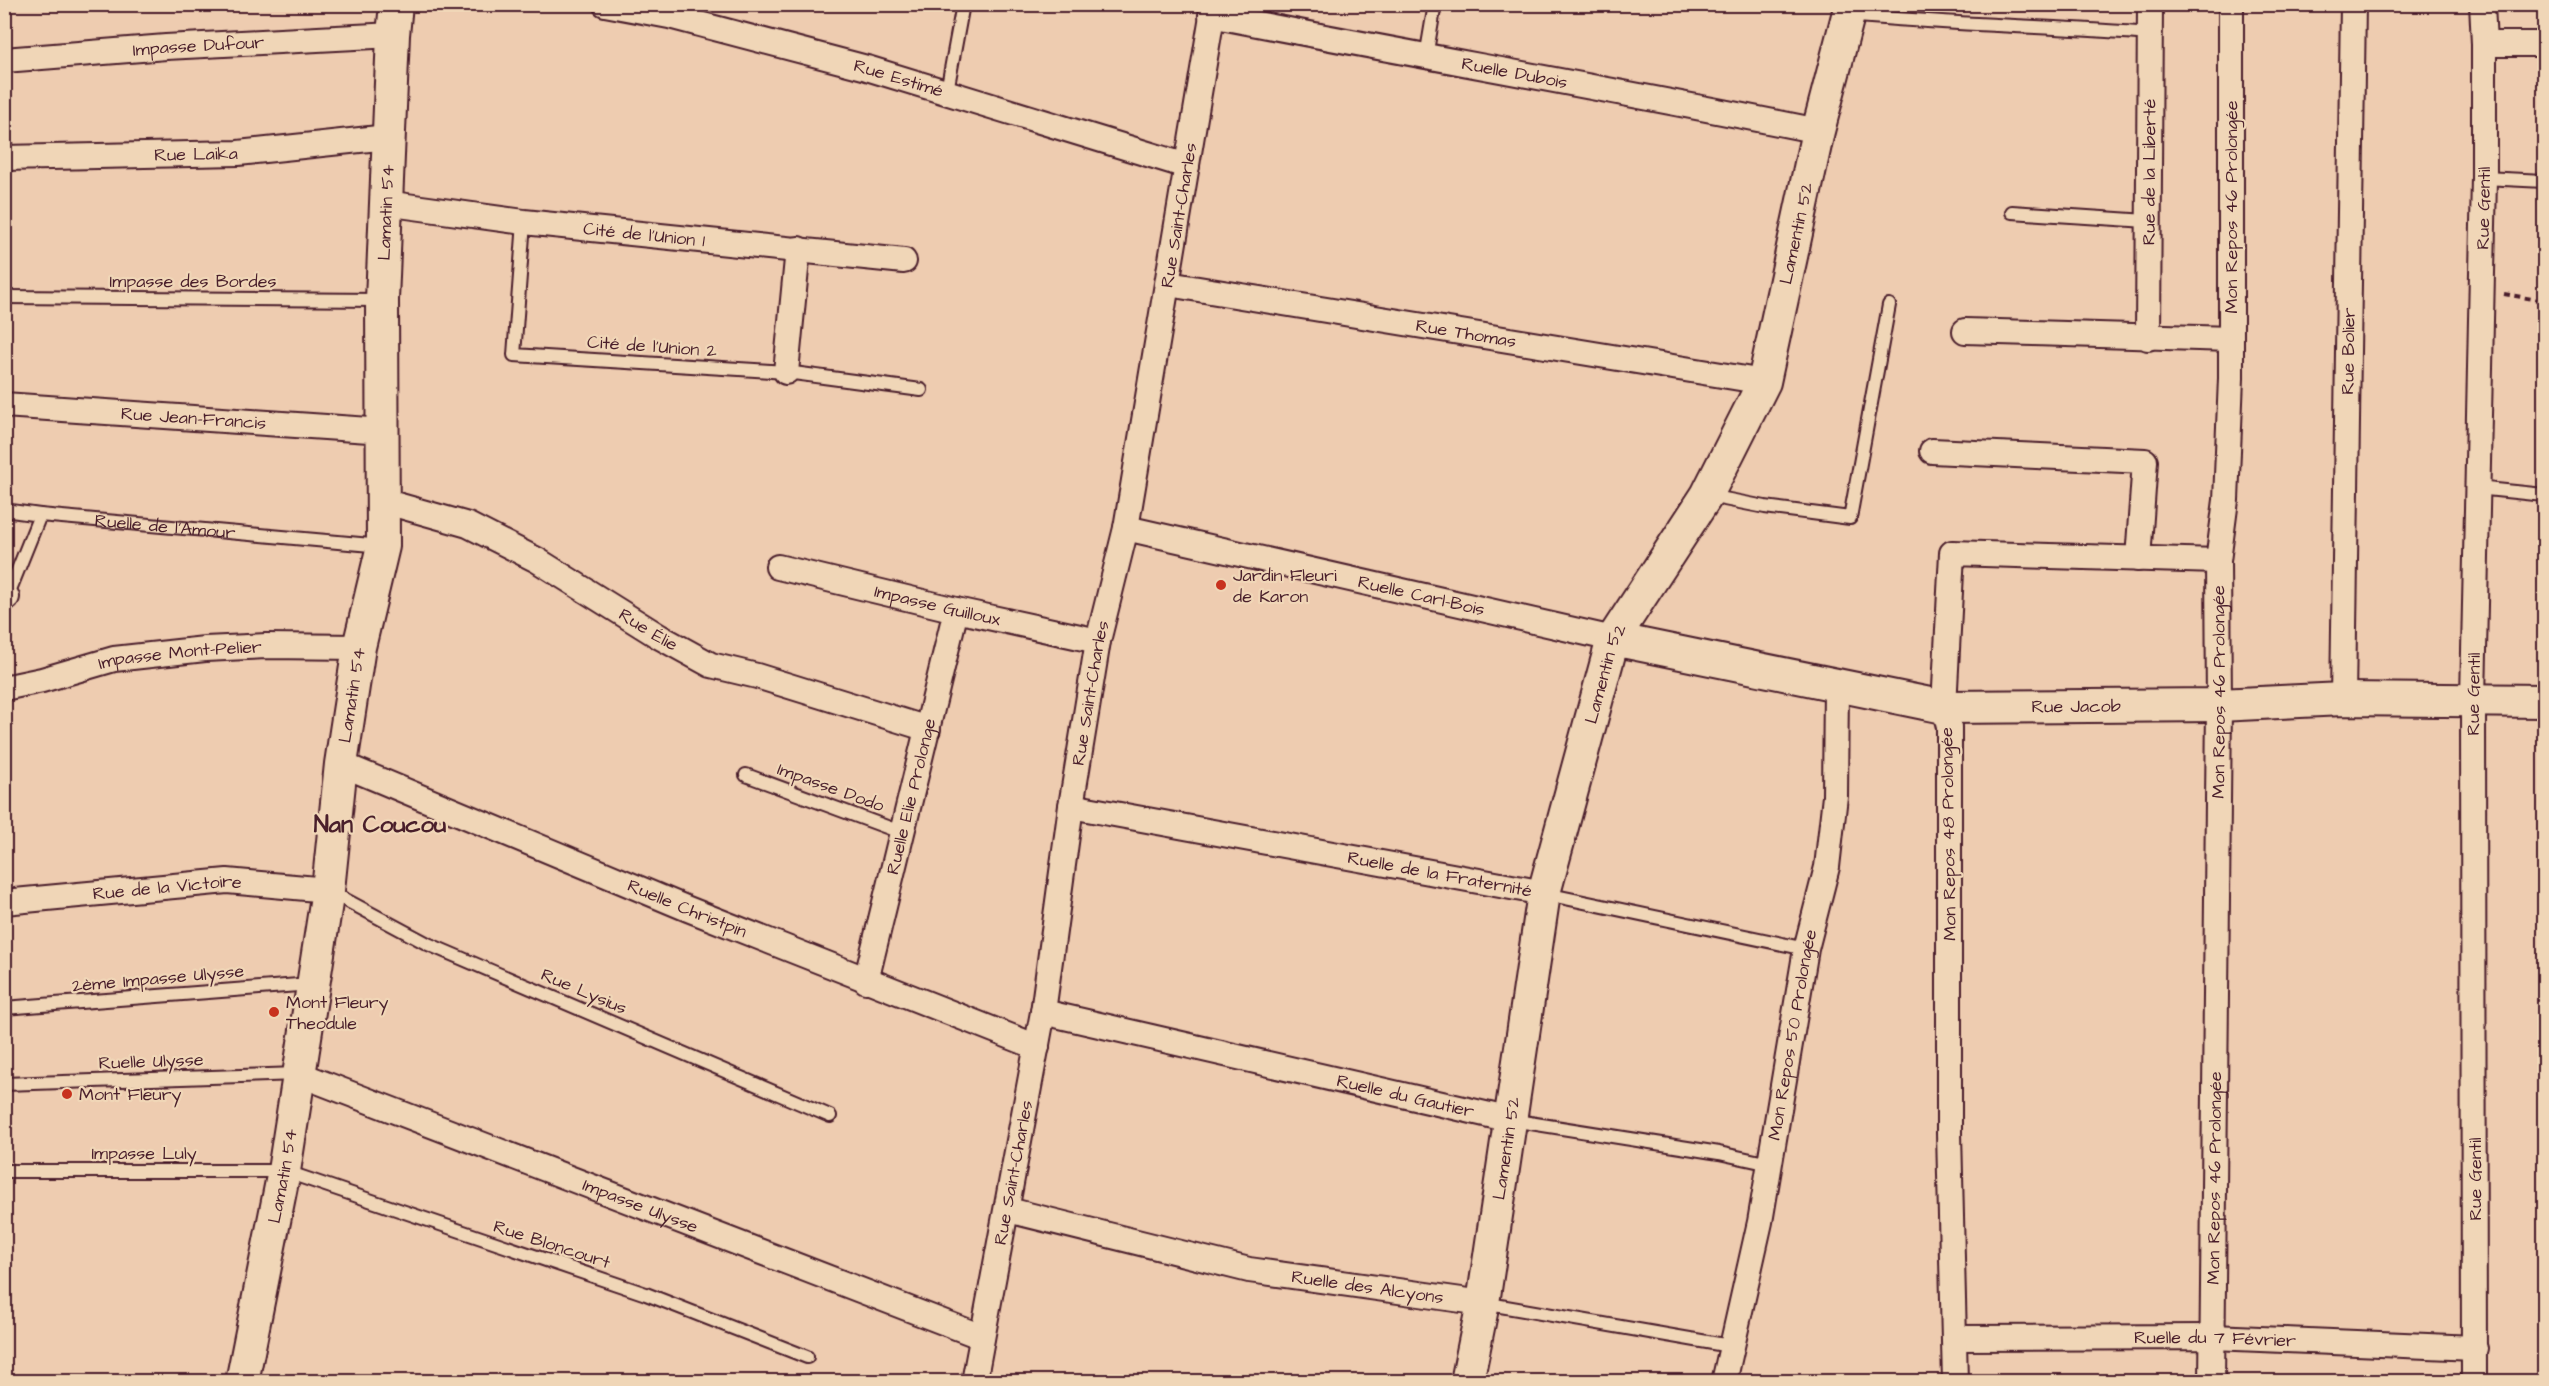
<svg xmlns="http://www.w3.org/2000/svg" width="2549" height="1386" viewBox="0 0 2549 1386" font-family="'Architects Daughter',sans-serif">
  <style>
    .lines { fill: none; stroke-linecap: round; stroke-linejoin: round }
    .service-casing { stroke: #4a1f2b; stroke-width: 16 }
    .minor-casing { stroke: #4a1f2b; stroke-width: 28 }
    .tertiary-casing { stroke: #4a1f2b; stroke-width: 36 }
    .path { stroke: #4a1f2b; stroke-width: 4; stroke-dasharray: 6 4.5; stroke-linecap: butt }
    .service { stroke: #f0d6b7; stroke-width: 12 }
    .minor { stroke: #f0d6b7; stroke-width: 24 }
    .tertiary { stroke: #f0d6b7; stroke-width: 32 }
    .poi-dot { fill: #c8321e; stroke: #f0d6b7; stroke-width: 2 }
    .labels { text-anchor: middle; stroke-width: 4.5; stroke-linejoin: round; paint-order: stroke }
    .street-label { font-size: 18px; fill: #4a1f2b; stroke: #f0d6b7 }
    .poi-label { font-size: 18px; fill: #4a1f2b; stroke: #f0d6b7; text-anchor: start }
    .district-label { font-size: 24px; font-weight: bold; fill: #4a1f2b; stroke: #f0d6b7 }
  </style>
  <rect width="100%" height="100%" fill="#eeccb0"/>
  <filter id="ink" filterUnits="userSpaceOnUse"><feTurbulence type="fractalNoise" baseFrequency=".0167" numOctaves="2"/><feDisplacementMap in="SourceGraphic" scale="12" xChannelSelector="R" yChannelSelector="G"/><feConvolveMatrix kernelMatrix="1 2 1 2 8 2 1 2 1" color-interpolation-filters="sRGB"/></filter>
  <g filter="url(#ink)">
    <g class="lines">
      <defs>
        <g id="service">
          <path d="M1849,15C1950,25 2051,26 2152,34"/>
          <path d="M1426,57L1435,4"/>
          <path d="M947,91L963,4"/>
          <path d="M2484,178L2544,181"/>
          <path d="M2012,212L2147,221"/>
          <path d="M524,222L514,355L786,372L921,390"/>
          <path d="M4,297L381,300"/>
          <path d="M2477,488L2544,495"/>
          <path d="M1709,496L1765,507L1850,518L1889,305"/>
          <path d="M4,510L40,515"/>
          <path id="s1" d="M7,597L40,515L382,546"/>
          <path d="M746,775L903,833"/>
          <path d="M329,891L428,944L830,1116"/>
          <path d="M1546,894L1806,949"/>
          <path d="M4,1008L311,984"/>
          <path d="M4,1084L297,1074"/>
          <path d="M1511,1120L1719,1153L1770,1164"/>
          <path d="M4,1171H284L646,1294L807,1357"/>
          <path d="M1483,1303L1730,1346"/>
        </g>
        <g id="minor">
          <path id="s2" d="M605,4L669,16L867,68L1187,166"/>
          <path id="s3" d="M1211,15C1414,55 1616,90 1818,131"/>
          <path d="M2484,44H2544"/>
          <path id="s4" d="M4,60L166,47L393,35"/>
          <path id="s5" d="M4,158L238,153L388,137"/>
          <path id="s6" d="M385,203L524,222L904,261"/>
          <path id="s7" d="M1168,284L1764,382"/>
          <path d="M1965,331L2231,339"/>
          <path id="s8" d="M2148,338L2150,4"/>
          <path d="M786,372L798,249"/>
          <path id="s9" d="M4,405L384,431"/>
          <path d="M1932,451L2145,461L2138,559"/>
          <path id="s10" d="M383,501L468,525L537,560L660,637L711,665L757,676L928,729"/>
          <path id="s11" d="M1126,528L1613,639"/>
          <path id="s12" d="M778,567L956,610L1098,641"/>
          <path d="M4,599L7,597"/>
          <path id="s13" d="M4,688L42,680L114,659L205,649L266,646L359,647"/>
          <path id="s14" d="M2343,699L2353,4"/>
          <path id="s15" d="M341,764L688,909L1037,1047"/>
          <path id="s16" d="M1071,806L1544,893"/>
          <path id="s17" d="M4,902L227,881L328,890"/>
          <path id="s18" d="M866,981L956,610"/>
          <path id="s19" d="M1043,1012L1511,1120"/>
          <path id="s20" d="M299,1074L982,1337"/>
          <path id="s21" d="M1008,1210L1249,1270L1483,1303"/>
          <path id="s22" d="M1954,1338L2213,1337L2475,1348"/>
          <path id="s23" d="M974,1382L1043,1012L1071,806L1098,641L1126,528L1214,4"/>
          <path id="s24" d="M1724,1382L1760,1222L1806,949L1827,867L1835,796L1836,686"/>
          <path d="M1955,1382L1949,1133V727L1944,707L1952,553L2218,561"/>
          <path id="s25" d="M2212,1382L2219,705L2218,561L2226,500L2231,378V4"/>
          <path id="s26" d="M2474,1382L2473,699L2484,178V44L2482,4"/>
        </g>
        <g id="tertiary">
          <path id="s27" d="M1613,639L1944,707L2219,705L2343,699L2544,701"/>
          <path id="s28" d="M242,1382L284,1171L328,890L341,764L359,647L383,546L382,300L393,35L396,4"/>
          <path id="s29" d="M1467,1382L1483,1303L1544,893L1613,639L1707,495L1764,382L1818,131L1851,4"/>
        </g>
      </defs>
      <use href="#service" class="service-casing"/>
      <use href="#minor" class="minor-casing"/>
      <use href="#tertiary" class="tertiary-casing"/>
      <path class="path" d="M2504,294L2544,301"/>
      <use href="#service" class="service"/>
      <use href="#minor" class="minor"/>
      <use href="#tertiary" class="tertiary"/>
    </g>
  </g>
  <g class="poi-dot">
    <circle cx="1221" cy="585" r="6"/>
    <circle cx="274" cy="1012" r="6"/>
    <circle cx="67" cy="1094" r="6"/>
  </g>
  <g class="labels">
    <g class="street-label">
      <text dy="6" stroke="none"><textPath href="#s4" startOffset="195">Impasse Dufour</textPath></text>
      <text dy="6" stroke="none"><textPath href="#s3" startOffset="309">Ruelle Dubois</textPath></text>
      <text dy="6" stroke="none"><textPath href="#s2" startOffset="303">Rue Estimé</textPath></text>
      <text dy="6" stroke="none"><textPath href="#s5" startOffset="192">Rue Laika</textPath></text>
      <text dy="6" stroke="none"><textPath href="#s8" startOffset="166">Rue de la Liberté</textPath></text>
      <text transform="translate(2231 207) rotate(-90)" y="6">Mon Repos 46 Prolongée</text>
      <text dy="6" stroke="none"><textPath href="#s26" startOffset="1174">Rue Gentil</textPath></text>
      <text dy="6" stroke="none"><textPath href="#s28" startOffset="1182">Lamatin 54</textPath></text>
      <text dy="6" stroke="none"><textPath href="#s23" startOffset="1185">Rue Saint-Charles</textPath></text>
      <text dy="6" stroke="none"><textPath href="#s6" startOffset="261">Cité de l'Union 1</textPath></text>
      <text dy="6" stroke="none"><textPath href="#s29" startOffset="1209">Lamentin 52</textPath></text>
      <text x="193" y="287">Impasse des Bordes</text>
      <text dy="6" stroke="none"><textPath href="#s7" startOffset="302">Rue Thomas</textPath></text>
      <text transform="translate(652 346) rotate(4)" y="6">Cité de l'Union 2</text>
      <text dy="6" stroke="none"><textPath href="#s14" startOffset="348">Rue Bolier</textPath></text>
      <text dy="6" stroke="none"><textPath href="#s9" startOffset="190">Rue Jean-Francis</textPath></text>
      <text dy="6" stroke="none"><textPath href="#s1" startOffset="214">Ruelle de l'Amour</textPath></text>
      <text dy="6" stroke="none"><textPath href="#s11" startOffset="303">Ruelle Carl-Bois</textPath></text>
      <text dy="6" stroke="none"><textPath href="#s12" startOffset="164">Impasse Guilloux</textPath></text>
      <text dy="6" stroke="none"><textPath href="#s10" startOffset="297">Rue Élie</textPath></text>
      <text dy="6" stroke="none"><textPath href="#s13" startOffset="180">Impasse Mont-Pelier</textPath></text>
      <text dy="6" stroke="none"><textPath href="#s29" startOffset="723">Lamentin 52</textPath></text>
      <text dy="6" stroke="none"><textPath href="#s23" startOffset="699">Rue Saint-Charles</textPath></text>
      <text dy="6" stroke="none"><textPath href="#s25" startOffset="690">Mon Repos 46 Prolongée</textPath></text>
      <text dy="6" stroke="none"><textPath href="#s26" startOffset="688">Rue Gentil</textPath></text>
      <text dy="6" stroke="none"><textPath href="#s28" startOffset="696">Lamatin 54</textPath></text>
      <text dy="6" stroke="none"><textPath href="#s27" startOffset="470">Rue Jacob</textPath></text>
      <text transform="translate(831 787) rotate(20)" y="6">Impasse Dodo</text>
      <text dy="6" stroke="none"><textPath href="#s18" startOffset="190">Ruelle Elie Prolonge</textPath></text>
      <text transform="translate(1948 834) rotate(-91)" y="6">Mon Repos 48 Prolongée</text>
      <text dy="6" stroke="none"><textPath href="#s16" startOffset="375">Ruelle de la Fraternité</textPath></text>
      <text dy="6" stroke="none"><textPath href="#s17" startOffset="164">Rue de la Victoire</textPath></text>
      <text dy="6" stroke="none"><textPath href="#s15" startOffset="375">Ruelle Christpin</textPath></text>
      <text transform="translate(158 978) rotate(-5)" y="6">2ème Impasse Ulysse</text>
      <text transform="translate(584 991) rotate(23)" y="6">Rue Lysius</text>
      <text dy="6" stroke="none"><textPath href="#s24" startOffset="354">Mon Repos 50 Prolongée</textPath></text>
      <text transform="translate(151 1061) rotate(-2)" y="6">Ruelle Ulysse</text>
      <text dy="6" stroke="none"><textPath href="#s19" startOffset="372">Ruelle du Gautier</textPath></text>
      <text dy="6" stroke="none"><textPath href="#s29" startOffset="237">Lamentin 52</textPath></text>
      <text x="144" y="1159">Impasse Luly</text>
      <text dy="6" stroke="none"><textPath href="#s23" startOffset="213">Rue Saint-Charles</textPath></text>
      <text dy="6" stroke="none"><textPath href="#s28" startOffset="210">Lamatin 54</textPath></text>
      <text dy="6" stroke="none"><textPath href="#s25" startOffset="204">Mon Repos 46 Prolongée</textPath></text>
      <text transform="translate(2475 1179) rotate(-90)" y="6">Rue Gentil</text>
      <text dy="6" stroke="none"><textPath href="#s20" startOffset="366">Impasse Ulysse</textPath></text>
      <text transform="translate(552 1244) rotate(18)" y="6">Rue Bloncourt</text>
      <text dy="6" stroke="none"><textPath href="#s21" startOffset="368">Ruelle des Alcyons</textPath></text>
      <text dy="6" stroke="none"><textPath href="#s22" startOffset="261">Ruelle du 7 Février</textPath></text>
    </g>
    <g class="poi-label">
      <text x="1233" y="581">Jardin Fleuri<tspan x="1233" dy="21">de Karon</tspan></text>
      <text x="286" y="1008">Mont Fleury<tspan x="286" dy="21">Theodule</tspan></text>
      <text x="79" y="1100">Mont Fleury</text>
    </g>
    <g class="district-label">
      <text x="380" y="832">Nan Coucou</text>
    </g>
  </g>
  <rect width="2549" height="1386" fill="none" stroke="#f0d6b7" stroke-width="24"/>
  <rect x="12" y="12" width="2525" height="1362" fill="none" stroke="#4a1f2b" stroke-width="2" filter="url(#ink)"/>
</svg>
